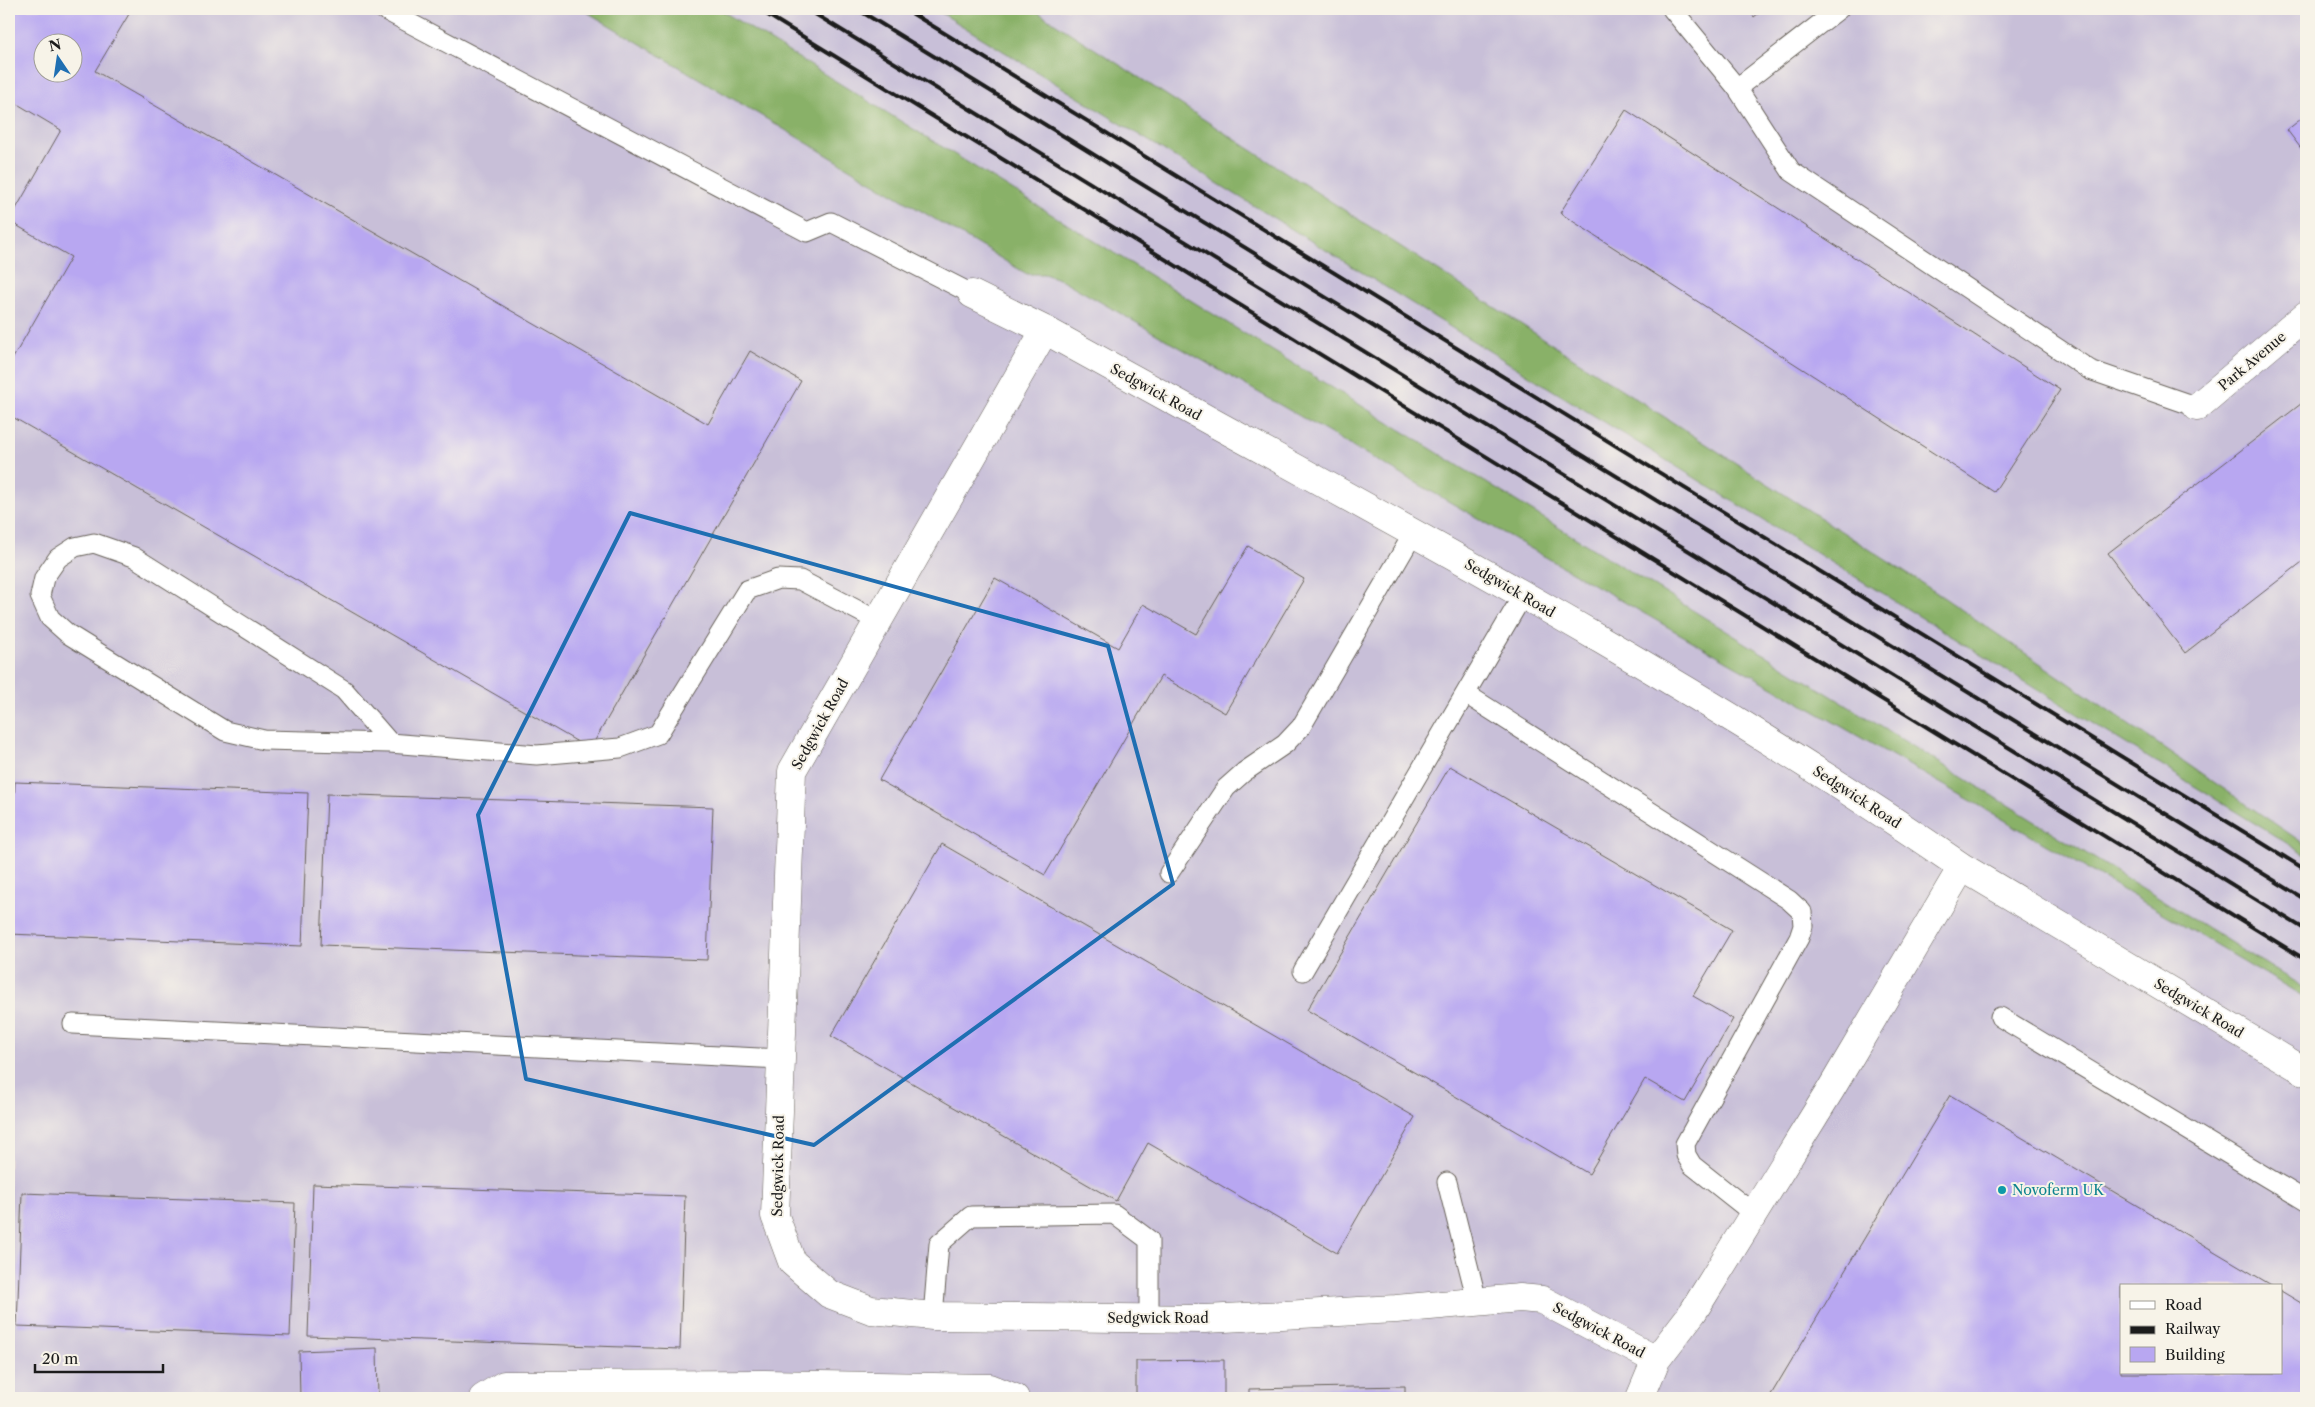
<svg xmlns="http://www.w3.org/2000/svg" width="2315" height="1407" viewBox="0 0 2315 1407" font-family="'Libre Caslon Text',serif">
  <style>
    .industrial { fill: #c8bfd8; fill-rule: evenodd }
    .forest { fill: #89b168; stroke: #526642 }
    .building { fill: #b8a7f1; fill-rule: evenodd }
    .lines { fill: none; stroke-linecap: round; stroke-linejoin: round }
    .service-casing { stroke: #68625a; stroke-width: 21 }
    .minor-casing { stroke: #68625a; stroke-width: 29 }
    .service { stroke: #fff; stroke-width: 19 }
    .minor { stroke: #fff; stroke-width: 28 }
    .rail { stroke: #1c1c1c; stroke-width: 4 }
    .marked { fill: none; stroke: #1f6fb2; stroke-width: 4; stroke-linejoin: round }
    .culture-dot { fill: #0f9aa8; stroke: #f7f3e8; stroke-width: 2 }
    .labels { text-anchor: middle; stroke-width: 4; stroke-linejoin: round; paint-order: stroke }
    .street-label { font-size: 14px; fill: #1c1c1c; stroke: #f7f3e8 }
    .culture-label { font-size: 14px; fill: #0d838f; stroke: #f7f3e8; text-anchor: start }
  </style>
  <rect width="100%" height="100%" fill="#f7f3e8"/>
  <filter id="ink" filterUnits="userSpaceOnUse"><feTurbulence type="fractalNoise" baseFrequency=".02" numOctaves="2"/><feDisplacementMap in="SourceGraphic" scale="10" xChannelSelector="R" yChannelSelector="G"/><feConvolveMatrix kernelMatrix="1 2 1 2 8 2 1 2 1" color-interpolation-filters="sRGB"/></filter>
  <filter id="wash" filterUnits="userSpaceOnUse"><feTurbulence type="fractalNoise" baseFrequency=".0096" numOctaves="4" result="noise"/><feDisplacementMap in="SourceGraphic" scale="20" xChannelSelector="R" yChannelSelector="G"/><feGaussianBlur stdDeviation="1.12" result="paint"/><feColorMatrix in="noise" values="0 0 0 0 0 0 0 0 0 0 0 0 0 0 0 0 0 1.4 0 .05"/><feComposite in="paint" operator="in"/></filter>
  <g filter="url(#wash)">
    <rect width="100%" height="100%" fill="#f5e4cc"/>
    <path class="industrial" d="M9,9H2306V1398H9ZM42,42H72V72H42ZM2121,1286H2281V1373H2121Z"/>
    <path class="forest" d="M582,9H719L2306,989V998L1989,811L1062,280L1044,274H1027Z
      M935,9H1033L1940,595L2306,845V855Z"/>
    <g id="blocks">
      <path class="building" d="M9,9H132L95,71L708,424L750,351L801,381L590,749L9,415V365L71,257L9,221L61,130L9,99ZM42,42H72V72H42Z
        M1748,9H1764L1754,17Z
        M1626,110L2060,390L1994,492L1560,213Z
        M2306,115V155L2287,130Z
        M2306,400V559L2185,653L2108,553Z
        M1248,546L1304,579L1225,713L1161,676L1045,875L879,780L995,578L1118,648L1143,604L1196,634Z
        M1450,766L1732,930L1693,996L1733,1019L1685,1102L1645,1079L1589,1174L1307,1010Z
        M15,782L308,793L302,946L9,934Z
        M327,794L713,807L707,960L321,945Z
        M942,844L1415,1117L1337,1253L1148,1143L1116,1201L831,1036Z
        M1950,1095L2273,1286H2121V1373H2281V1291L2306,1306V1398H1769Z
        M313,1184L685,1196L680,1349L308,1336Z
        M22,1193L295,1203L290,1336L17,1326Z
        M377,1348L378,1398H300L299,1351Z
        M1224,1360V1398H1136V1361Z
        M1405,1386V1398H1249V1389Z"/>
    </g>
  </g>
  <g filter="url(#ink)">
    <use href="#blocks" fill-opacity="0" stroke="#68625a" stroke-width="1"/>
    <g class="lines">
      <defs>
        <path id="service" d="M383,9L807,232L831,222L972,294
          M1672,9L1737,88
          M1839,9L1737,88L1791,171L2090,370L2197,407
          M1466,694L1789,900L1802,912L1803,926L1799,938L1685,1144L1686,1155L1692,1165L1754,1214
          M390,743L344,690L134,557L94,543L75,547L58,558L44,578L40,596L50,618L68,634L225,731L264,740L390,743L537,755L620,748L658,734L747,590L778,579L800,580L878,621
          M1169,873L1226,788L1244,772L1285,744L1301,727L1413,534
          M1303,971L1523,595
          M2000,1017L2306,1201
          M73,1024L781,1059
          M1447,1182L1477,1301
          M933,1316L939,1244L971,1216L1114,1214L1149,1240V1318"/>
        <path id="minor" d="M972,294L1045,330C1355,502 1671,666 1962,867
          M1045,330L792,771L775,1216L792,1262L829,1294L871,1310L933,1316L1205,1319L1396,1309L1520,1298L1542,1300L1656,1360
          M2197,407L2306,315
          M483,1398L504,1385L765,1384L990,1388L1015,1398
          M1640,1398L1656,1360L1693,1312L1831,1089L1962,867L2306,1072"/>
      </defs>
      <use href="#service" class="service-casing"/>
      <use href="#minor" class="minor-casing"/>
      <use href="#service" class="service"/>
      <use href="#minor" class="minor"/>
      <path class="rail" d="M758,9L2306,960
        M807,9L2306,930
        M857,9L2306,900
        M905,9L2306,870"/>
    </g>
  </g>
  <path class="marked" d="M630,513L1108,646L1173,884L814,1145L526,1079L478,815Z"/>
  <circle class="culture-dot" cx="2002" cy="1190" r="5"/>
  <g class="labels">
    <g class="street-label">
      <text transform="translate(2252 361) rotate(-40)" y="5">Park Avenue</text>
      <text transform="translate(1156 392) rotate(29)" y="5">Sedgwick Road</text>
      <text transform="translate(1510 588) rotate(30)" y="5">Sedgwick Road</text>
      <text transform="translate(820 724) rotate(-61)" y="5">Sedgwick Road</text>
      <text transform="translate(1857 797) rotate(33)" y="5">Sedgwick Road</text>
      <text transform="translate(2199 1008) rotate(31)" y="5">Sedgwick Road</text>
      <text transform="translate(778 1166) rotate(-89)" y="5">Sedgwick Road</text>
      <text x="1158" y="1323">Sedgwick Road</text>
      <text transform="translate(1599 1330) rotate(28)" y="5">Sedgwick Road</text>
    </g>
    <g class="culture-label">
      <text x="2012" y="1195">Novoferm UK</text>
    </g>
  </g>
  <rect width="2315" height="1407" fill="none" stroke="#f7f3e8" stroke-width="30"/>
  <rect x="2120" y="1284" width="162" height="90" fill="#f7f3e8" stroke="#9f9d96"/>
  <rect x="2130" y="1301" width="25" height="8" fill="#ffffff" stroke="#9f9d96"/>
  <text x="2165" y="1310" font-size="15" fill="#1c1c1c">Road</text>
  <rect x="2130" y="1326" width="25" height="8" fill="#1c1c1c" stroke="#9f9d96"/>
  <text x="2165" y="1334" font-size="15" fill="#1c1c1c">Railway</text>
  <rect x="2130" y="1347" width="25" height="15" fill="#b8a7f1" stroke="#9f9d96"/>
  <text x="2165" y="1360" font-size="15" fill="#1c1c1c">Building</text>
  <g transform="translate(58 58) rotate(347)"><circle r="24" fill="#f7f3e8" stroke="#9f9d96"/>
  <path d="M0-4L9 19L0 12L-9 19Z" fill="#1f6fb2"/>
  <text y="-8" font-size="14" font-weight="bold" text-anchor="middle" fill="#1c1c1c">N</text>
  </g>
  <path d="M35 1364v8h128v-8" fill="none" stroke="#1c1c1c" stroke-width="2.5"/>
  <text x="42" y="1364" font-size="15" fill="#1c1c1c" stroke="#f7f3e8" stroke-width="4" paint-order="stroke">20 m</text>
</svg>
